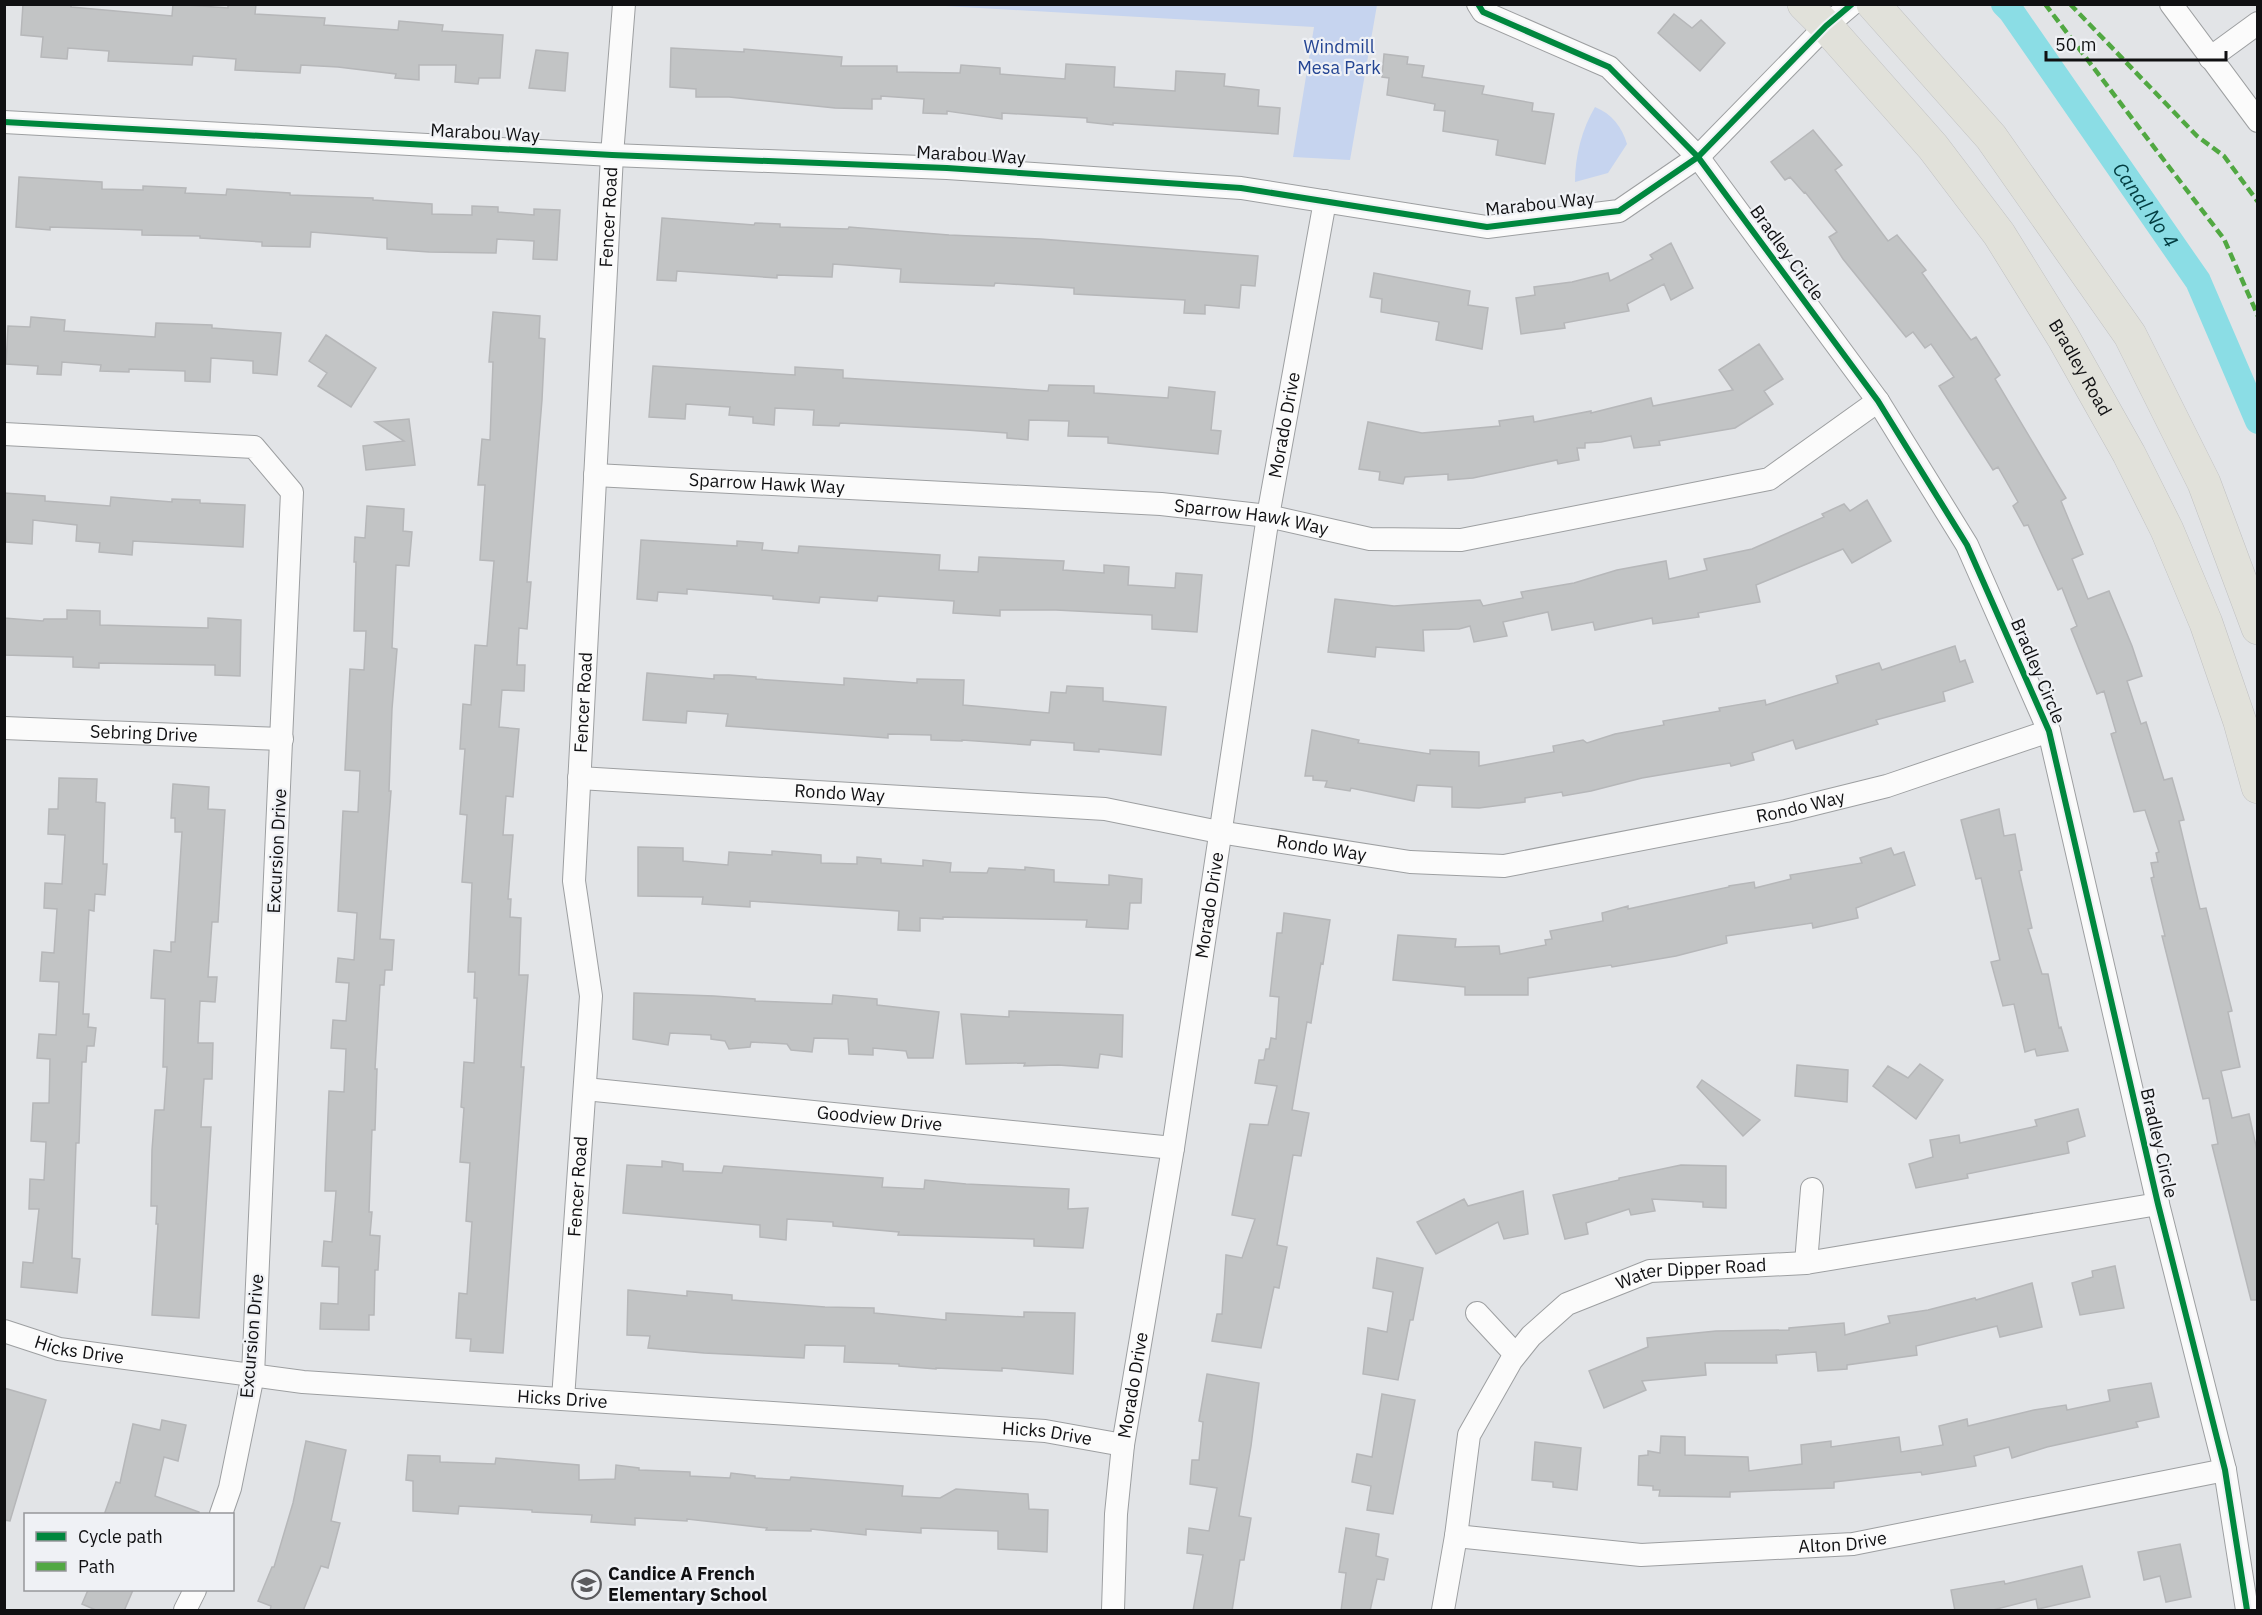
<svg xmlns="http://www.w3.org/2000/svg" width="2262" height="1615" viewBox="0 0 2262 1615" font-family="'IBM Plex Sans',sans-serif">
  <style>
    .green { fill: #c6d4ef }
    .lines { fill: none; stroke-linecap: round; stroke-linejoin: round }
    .canal { stroke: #8bdde5; stroke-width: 26 }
    .building { fill: #c2c4c5; stroke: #b6b7b9; stroke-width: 1.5 }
    .street-casing { stroke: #9d9fa1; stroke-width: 24 }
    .primary-casing { stroke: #c0c1c2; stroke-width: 34 }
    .street { stroke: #fbfbfb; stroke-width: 22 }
    .primary { stroke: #e1e1da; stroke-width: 33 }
    .quiet { stroke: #51a842; stroke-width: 4.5; stroke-dasharray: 9 4.5; stroke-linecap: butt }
    .cycleway-casing { stroke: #eff1f5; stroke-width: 10 }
    .cycleway { stroke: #00873e; stroke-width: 6 }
    .labels { text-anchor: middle; stroke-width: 4.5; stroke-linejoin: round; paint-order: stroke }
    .park-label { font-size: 18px; fill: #244593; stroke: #eff1f5 }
    .street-label { font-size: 18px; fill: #101012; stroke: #eff1f5 }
    .poi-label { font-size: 18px; font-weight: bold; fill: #101012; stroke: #eff1f5; text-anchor: start }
    .water-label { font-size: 20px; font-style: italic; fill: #023c40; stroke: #eff1f5 }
  </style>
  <rect width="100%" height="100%" fill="#e2e4e7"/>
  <path class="green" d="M928,5H1377L1350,160L1293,157L1314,27Z
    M1595,107C1612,114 1622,127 1627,144L1608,173L1575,182C1575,156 1582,129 1595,107Z"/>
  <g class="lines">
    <path class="canal" id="s1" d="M2004,4L2011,11L2198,281L2258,421"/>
  </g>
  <path class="building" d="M23,4H71V7L172,16L173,4L228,8V4H256L255,14L325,18L324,25L398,30L399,21L443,25L442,31L503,35L500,78H479L478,84L455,82L456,65H419V80L395,78L396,74L338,67L301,65L300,73L235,70L236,59L193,56L192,65L108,61L109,51L68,48L67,59L41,57L43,37L21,35Z
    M1674,14L1692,28L1701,20L1725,43L1700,71L1658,33Z
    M671,48L744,52V49L842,57L841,66H897V72L960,73L961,65L1000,68V74L1065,79L1066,64L1115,67L1114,87L1175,91L1176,71L1225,74L1224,86L1259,90L1258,106L1280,108L1278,134L1113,123V125L1087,122V118L1002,113V119L947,111V114L923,113L924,99L881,96V99H872V109L835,108L729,97H696V89L670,87Z
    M536,50L568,53L565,91L529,88Z
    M1384,54L1408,57L1407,64L1424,66L1422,77L1484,86L1482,94L1533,103L1532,111L1554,114L1545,164L1496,155L1498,140L1443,131L1445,111L1434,110L1435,104L1387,95L1389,78L1382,77Z
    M1813,130L1842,165L1835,170L1888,241L1897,235L1926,270L1922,273L1971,340L1976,337L2000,375L1995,379L2066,498L2061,501L2083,554L2072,559L2088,599L2109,591L2132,646L2142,676L2127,681L2141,724L2146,722L2164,780L2172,778L2184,820L2179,821L2200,909L2206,908L2232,1011L2228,1012L2240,1067L2221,1071L2232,1118L2249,1114L2258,1155V1300H2251L2212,1145L2218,1144L2209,1098L2203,1099L2162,936H2165L2151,878L2154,877L2151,863L2158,862L2156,853L2159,852L2145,810L2134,812L2111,734L2116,732L2104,691L2097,694L2071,629L2077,626L2062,588L2058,590L2028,525L2024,526L2013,506L2018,502L1998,467L1993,470L1939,386L1954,377L1931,344L1925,348L1913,332L1906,337L1843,259L1829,237L1837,232L1805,192L1804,193L1790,177L1785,180L1771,162Z
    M19,177L102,182V189L143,190V186L186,188L185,193L226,195L227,189L290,193V195L373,198V200L432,204V214L472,215V206L498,207V212L534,215V209L560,210L557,260L533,259L534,241L497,239L496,253L429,252L387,249V238L311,232L310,247L262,246V242L200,238V236L142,235V230L50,227V230L16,227Z
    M662,218L754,225L755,223L780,224V227L848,229L849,227L949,235L1041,239L1258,256L1255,286L1241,285L1239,308L1205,305V314L1184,313L1185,300L1074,294V288L995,283L994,286L900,282L901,269L833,264L832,277L777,275V278L677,271L676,281L657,280Z
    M1671,243L1693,288L1671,300L1664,284L1627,304L1629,311L1564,323L1565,328L1521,334L1516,298L1535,295L1534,287L1572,282L1608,273L1610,281L1653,259L1650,255Z
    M1374,273L1470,291L1468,305L1488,308L1482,349L1436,340L1439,322L1381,312L1382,299L1370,297Z
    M493,312L540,316L539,338L545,339L542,400L527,582H531L527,629L519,628L517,665H525L524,691L502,690L499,727L519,729L513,797L506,796L503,835H513L508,899H511L510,917L521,918L519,975H528L521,1067H524L503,1353L470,1351L471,1339L456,1338L459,1293L467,1294L472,1222L466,1221L470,1163L460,1162L464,1108L461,1107L462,1093L464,1062L474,1063L477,998H474L475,972H468L472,883L462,882L467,815L460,814L465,749H460L463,704L471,705L475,645L487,646L494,561L480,560L485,485H478L482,439L490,440L493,362H489Z
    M31,317L65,320L64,331L155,337L156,323L212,325V328L281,333L277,375L253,373V361L211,358L210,382L185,381V371L129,369V372L100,371L101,365L62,362L61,375L37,374L38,366L6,364L8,326L30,327Z
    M326,335L376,368L351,407L318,386L327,373L309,361Z
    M1759,344L1783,379L1764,391L1773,404L1735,428L1659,441L1660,445L1634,448L1631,436L1601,442L1585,443V448H1577L1579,460L1558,464L1557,460L1473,478L1448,480V474L1405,477L1403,484L1379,480L1380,472L1359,469L1368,422L1422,433L1500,426L1499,421L1533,416L1534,422L1591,411V413L1651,398L1653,406L1733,390L1719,370Z
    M653,366L795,375V367L843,370V378L1048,391L1049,385L1094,386V393L1168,398L1169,387L1215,392L1211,430L1221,431L1218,454L1108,443V437L1068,436L1069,421L1029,420L1028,440L1007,438V433L966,430L840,423L839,426L813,425L814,410L775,408L774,425L753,423V417L729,415L730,407L686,404L685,419L649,417Z
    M409,419L415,465L366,470L363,446L404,441L375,422Z
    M4,493L45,496V501L110,506L111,497L172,502V499L200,500V503L245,505L243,547L133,541L132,555L99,552L100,543L76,541L77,525L33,520L32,544L6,542Z
    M1867,500L1891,541L1852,563L1843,549L1756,585L1760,602L1698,613L1699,617L1653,624L1652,618L1595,630L1593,622L1552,630L1548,612L1503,622L1507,636L1474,642L1470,626L1459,629L1423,630L1424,651L1376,647L1375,657L1328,652L1335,599L1394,606L1480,600L1483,606L1523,598L1521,592L1574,583L1617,570L1666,561L1669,579L1707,570L1704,559L1752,549L1824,517L1822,514L1844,504L1850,511Z
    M367,506L404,509L403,531L412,532L409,566L396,565L392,648L397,649L392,709L389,791H391L380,939L394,940L392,970H385L384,985H380L375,1069H377L375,1130H372L369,1212H372L370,1235L380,1236L378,1270H375L374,1315H369V1330L320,1329L321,1303L338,1304L339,1267L322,1266L324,1241L332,1242L336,1191H325L326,1162L329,1091L344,1092L346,1049L331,1048L333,1020L346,1021L349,983L336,982L338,958L354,960L357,913L338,911L343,811L358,812L360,771L345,770L350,669L364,670L366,631H354L356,562H354L355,537L365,538Z
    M641,540L737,546V541L763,543L762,550L798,553L799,546L940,555L939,570L978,572L979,557L1064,561L1063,570L1104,573V565L1129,567L1128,585L1175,588L1176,573L1202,575L1197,632L1152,629V615L1056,610H1000V616L953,613L954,601L878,596L877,601L820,597L819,603L773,599V596L687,589V594L658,592L657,601L637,599Z
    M67,610L100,611V625L208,628V618L241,620L240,676L215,675V665L99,663V668L73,667V657L4,655V618L43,621L44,619H67Z
    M1955,646L1960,662L1965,660L1973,682L1943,692L1945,701L1876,720L1878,724L1796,749L1793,740L1752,753L1754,760L1731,766L1730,763L1642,778L1591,791L1563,796L1562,792L1525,798V802L1479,808L1452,807V787L1417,785L1414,801L1351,788L1350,791L1325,787L1327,781L1313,780V776H1305L1312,730L1359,740L1358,743L1430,754V750L1479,752V766L1554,752L1553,746L1583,740L1587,743L1615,734L1664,725L1663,721L1720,711L1719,708L1765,700L1766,705L1838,683L1836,676L1879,663L1882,670Z
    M647,673L714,679V675H729L756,677V679L844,685V678L917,683V679L964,680L963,705L1049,713L1051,692L1066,693L1067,686L1103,688V701L1166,707L1161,755L1099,749V752L1074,750V743L1031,740L1030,745L962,740V741L931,740V735L888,734V738L726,726L728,714L687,711L686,723L643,720Z
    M59,778L97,779L96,802L105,803L103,864H107L105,895L95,894L94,911L89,910L83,1014H89L88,1027L96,1028L94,1046H87L86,1062H82L79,1143H76L72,1258L80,1259L77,1293L21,1287L23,1262L33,1263L39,1209H29L30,1179L44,1180L46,1142L31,1141L33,1103H49L50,1059L37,1058L39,1034L56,1035L59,982L40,981L42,952L54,953L57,909L44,908L45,883L62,884L65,835L48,834L49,809H58Z
    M173,784L209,787L208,809L225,810L218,922H212L208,977H217L215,1002L200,1001L198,1043H213L212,1079H204L201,1127H211L199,1318L152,1315L158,1224H156L157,1206H151L152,1150L155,1110H164L167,1067H163L165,999L151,998L154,950L171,952V942H175L182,832H175V818H171Z
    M1999,809L2004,836L2015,834L2022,870L2019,871L2032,928L2028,929L2042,974H2048L2059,1028L2061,1027L2068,1051L2037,1056L2035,1049L2025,1052L2014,1004L2003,1006L1991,962L2000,960L1981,878L1976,879L1961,820Z
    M638,847L683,848V861L728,865L729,852L772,855V851L821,855V863L857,864V857L881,859V863L923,866V860L951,863L950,872L987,873L989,868L1025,870V867L1054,870V882L1109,885V875L1142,879L1141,903H1130L1128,929L1086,927L1087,920L943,917V919L920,918V931L898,930L899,911L750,901V907L702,904L703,897L638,896Z
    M1891,848L1894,855L1904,852L1915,885L1856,908L1858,918L1813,928L1812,923L1726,936L1727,943L1676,956L1612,967L1611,965L1528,978V995H1465V987L1393,980L1398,935L1456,939L1455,947L1499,946L1500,954L1546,945L1545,940L1552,939L1550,931L1603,921L1602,913L1628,906V909L1729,887V886L1754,882L1755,888L1791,879L1790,875L1862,863L1860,858Z
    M1284,913L1330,920L1323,964L1321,963L1311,1023L1307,1022L1292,1110L1309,1113L1301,1156L1293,1155L1277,1245L1287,1247L1279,1288L1274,1287L1261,1348L1212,1341L1217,1314H1222L1226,1255L1242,1258L1255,1219L1232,1215L1250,1124L1268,1125L1277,1086L1255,1083L1259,1060H1264L1266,1049H1269L1271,1038L1276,1039L1279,997L1270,996L1277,933H1282Z
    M634,993L714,996L755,999V1001L832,1004L833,995L877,999V1005L939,1012L933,1058H908L906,1051L873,1048V1055L849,1054L848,1039L814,1038L812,1052L791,1050L787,1044L751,1042L750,1047L729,1049L725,1041L711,1039V1035L670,1033L668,1045L633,1039Z
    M1009,1011L1123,1015L1122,1057L1100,1054L1098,1068L1058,1065L1024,1066L1025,1063L966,1064L961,1014L1009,1017Z
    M1920,1064L1943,1080L1916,1119L1873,1086L1888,1066L1908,1078Z
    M1797,1065L1848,1070L1847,1102L1795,1096Z
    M1702,1080L1760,1120L1743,1136L1697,1087Z
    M2078,1109L2085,1136L2067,1142L2069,1153L1967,1174L1968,1178L1916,1188L1909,1164L1933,1157L1930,1140L1959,1135L1960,1143L2037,1126L2035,1120Z
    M662,1161L683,1164V1171L722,1173L724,1166L883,1178L882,1187L924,1189L925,1180L966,1184L1069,1189L1068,1209L1088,1208L1083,1248L1034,1246V1239L898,1235L899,1232L833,1226V1222L787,1219L786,1240L760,1237V1225L623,1213L627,1165L662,1167Z
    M1681,1165L1726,1166V1208L1703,1207V1202L1652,1199L1655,1211L1631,1215L1629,1209L1586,1223L1588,1234L1565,1239L1553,1195L1619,1180V1178Z
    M1523,1191L1528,1234L1504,1239L1498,1222L1436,1254L1417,1222L1464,1199L1468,1206Z
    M1377,1258L1423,1268L1413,1320H1410L1398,1380L1363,1374L1368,1328L1387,1332L1393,1292L1373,1288Z
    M2115,1266L2124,1308L2080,1315L2072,1283L2093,1277L2092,1271Z
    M2032,1283L2042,1327L2000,1337L1997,1326L1916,1346L1917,1355L1847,1365V1369L1818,1371L1816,1352L1776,1355L1777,1363H1705L1706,1375L1642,1381L1646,1390L1604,1408L1589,1371L1648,1347L1647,1338L1716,1331L1789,1330V1328L1844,1323L1845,1335L1890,1323L1888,1316L1928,1310L1975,1298L1976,1300Z
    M628,1290L687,1296V1291L732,1295V1300L825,1307L874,1308V1313L946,1320V1313L1024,1317V1312L1075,1313L1073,1374L1002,1368V1371L936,1368V1369L899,1366V1364L844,1362L845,1346L805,1345L804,1358L704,1353L648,1348L650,1336L627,1335Z
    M1207,1374L1259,1383L1251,1446L1239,1516L1251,1518L1244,1560H1240L1232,1611H1193L1203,1555L1187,1553L1189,1528L1209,1531L1217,1488L1190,1484L1192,1460H1199L1203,1422L1199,1421Z
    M2151,1383L2159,1417L2136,1422L2138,1427L2047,1447L2012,1458L2009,1447L1974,1456L1976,1466L1922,1475L1921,1472L1834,1482V1488L1730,1492V1497L1659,1496L1660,1490H1653V1486L1638,1485L1639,1456L1648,1455V1451L1660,1453L1661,1436L1685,1437V1455L1748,1457L1749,1471L1802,1464L1801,1445L1831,1441V1447L1899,1437L1901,1452L1943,1445L1939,1426L1967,1419L1968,1426L2034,1410L2066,1405L2067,1410L2110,1401L2108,1390Z
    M4,1388L46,1400L10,1521L4,1520Z
    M1382,1394L1415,1400L1393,1514L1367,1510L1371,1486L1352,1482L1357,1454L1372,1457Z
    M162,1420L186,1425L178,1461L164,1457L155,1496L199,1512V1515H104L116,1482L120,1483L133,1424L160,1430Z
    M306,1441L346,1450L331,1521L340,1523L328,1568L321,1566L303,1611H270L271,1606L258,1601L272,1567H274L293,1503Z
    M1535,1442L1581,1448L1577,1490L1553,1487V1482L1532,1480Z
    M408,1455L440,1456V1462L495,1464L496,1458L579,1465V1480L615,1479L616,1465L639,1468V1470L690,1472V1476L730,1478L731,1473L755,1476V1478L790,1480L791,1477L903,1486L902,1496L940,1498L956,1489L1028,1494L1029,1509L1048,1510L1047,1552L998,1549V1531L921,1528V1533L866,1529V1535L811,1529V1531L766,1530L767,1528L687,1519V1521L635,1518V1525L591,1522L592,1515L532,1512V1510L459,1506L458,1514L413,1511V1481L406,1480Z
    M1346,1528L1379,1534L1376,1556L1388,1559L1384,1580L1377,1579L1370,1611H1341L1346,1573L1339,1572Z
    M2180,1544L2191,1597L2166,1602L2160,1576L2144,1580L2138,1552Z
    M2082,1566L2090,1597L2038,1609L2036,1599L1989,1611H1955L1951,1590L2004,1581L2005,1584Z
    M88,1590H133L124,1611H98L82,1604Z"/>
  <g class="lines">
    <defs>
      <g id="street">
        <path d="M1478,4L1483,12L1609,67L1698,157L1878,401L1967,545L2049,731L2158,1204L2225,1470L2247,1610"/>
        <path d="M2171,4L2258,121"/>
        <path d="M2210,58L2258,23"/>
        <path d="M4,122L612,155L947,168L1241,188L1487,227L1619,211L1698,157L1826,26L1852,4"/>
        <path d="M4,434L254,447L292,492L253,1375L230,1488L221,1514"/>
        <path id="s2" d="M595,475L1161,504L1268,516L1370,539L1461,540L1769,479L1878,401"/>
        <path id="s3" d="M4,728L282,739"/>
        <path id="s4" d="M579,778L1105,809L1219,832L1410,862L1504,866L1786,811L1887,786L2049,731"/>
        <path id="s5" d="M585,1089L1173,1148"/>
        <path d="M1806,1263L1812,1189"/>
        <path d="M1477,1313L1515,1354"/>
        <path id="s6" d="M4,1331L59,1349L303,1382L1045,1431L1123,1445"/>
        <path id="s7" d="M563,1399L591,996L574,881L612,155L624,4"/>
        <path id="s8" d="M1456,1536L1641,1555L1853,1544L2225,1470"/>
        <path d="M185,1610L195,1590"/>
        <path id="s9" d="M1113,1610L1116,1514L1123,1445L1173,1148L1268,516L1325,201"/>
        <path id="s10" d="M1443,1610L1456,1536L1469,1435L1511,1361L1531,1336L1567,1304L1650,1271L1806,1263L2158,1204"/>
      </g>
      <g id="primary">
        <path id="s11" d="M1804,4L1826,26L1933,147L1999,234L2063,337L2129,454L2167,530L2206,623L2240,722L2258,787"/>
        <path d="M1873,4L1991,137L2130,335L2204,483L2258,628"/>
      </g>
    </defs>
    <use href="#street" class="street-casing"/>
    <use href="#primary" class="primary-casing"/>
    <use href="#street" class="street"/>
    <use href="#primary" class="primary"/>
    <path class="quiet" d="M2045,4L2224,239L2258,316
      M2070,4L2197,136L2224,156L2258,202"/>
    <defs>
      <path id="cycleway" d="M1478,4L1483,12L1609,67L1698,157L1878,401L1967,545L2049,731L2158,1204L2225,1470L2247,1610
        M4,122L612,155L947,168L1241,188L1487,227L1619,211L1698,157L1826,26L1852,4"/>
    </defs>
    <use href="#cycleway" class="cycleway-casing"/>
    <use href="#cycleway" class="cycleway"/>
  </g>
  <defs>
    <symbol id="school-ring" viewBox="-11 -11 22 22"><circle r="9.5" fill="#eff1f5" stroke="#5a5a5d" stroke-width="1.5"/><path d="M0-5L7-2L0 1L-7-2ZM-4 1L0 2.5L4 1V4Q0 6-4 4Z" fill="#5a5a5d"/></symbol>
  </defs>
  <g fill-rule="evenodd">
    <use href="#school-ring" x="570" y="1568" width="33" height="33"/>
  </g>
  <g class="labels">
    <g class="park-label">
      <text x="1339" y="53">Windmill<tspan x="1339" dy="21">Mesa Park</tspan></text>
    </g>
    <g class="street-label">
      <text transform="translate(485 133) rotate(3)" y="6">Marabou Way</text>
      <text transform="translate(971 155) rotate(3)" y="6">Marabou Way</text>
      <text transform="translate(1540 204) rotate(-6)" y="6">Marabou Way</text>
      <text dy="6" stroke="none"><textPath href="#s7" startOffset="1185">Fencer Road</textPath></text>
      <text transform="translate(1787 253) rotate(54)" y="6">Bradley Circle</text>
      <text dy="6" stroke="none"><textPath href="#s11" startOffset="458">Bradley Road</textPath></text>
      <text dy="6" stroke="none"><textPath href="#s9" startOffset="1198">Morado Drive</textPath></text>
      <text dy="6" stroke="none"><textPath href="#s2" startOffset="172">Sparrow Hawk Way</textPath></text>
      <text dy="6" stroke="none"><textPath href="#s2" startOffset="658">Sparrow Hawk Way</textPath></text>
      <text transform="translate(2038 671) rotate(67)" y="6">Bradley Circle</text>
      <text dy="6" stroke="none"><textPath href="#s7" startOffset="699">Fencer Road</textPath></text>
      <text dy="6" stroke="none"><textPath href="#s3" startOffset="140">Sebring Drive</textPath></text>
      <text dy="6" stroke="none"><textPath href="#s4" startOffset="261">Rondo Way</textPath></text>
      <text dy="6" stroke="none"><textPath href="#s4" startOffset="1233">Rondo Way</textPath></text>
      <text dy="6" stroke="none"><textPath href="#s4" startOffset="747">Rondo Way</textPath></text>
      <text transform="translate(277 851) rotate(-87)" y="6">Excursion Drive</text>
      <text dy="6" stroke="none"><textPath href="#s9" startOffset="712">Morado Drive</textPath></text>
      <text dy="6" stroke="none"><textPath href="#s5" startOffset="296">Goodview Drive</textPath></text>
      <text transform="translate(2159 1143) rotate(77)" y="6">Bradley Circle</text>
      <text dy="6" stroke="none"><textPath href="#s7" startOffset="213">Fencer Road</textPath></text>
      <text dy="6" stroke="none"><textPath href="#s10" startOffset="472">Water Dipper Road</textPath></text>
      <text transform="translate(252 1336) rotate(-85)" y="6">Excursion Drive</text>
      <text dy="6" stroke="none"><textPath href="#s6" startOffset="78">Hicks Drive</textPath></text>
      <text dy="6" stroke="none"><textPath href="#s9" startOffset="226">Morado Drive</textPath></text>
      <text dy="6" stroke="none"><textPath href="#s6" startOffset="564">Hicks Drive</textPath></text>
      <text dy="6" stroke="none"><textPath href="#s6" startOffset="1050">Hicks Drive</textPath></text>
      <text dy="6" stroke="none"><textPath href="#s8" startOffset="388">Alton Drive</textPath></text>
    </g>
    <g class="poi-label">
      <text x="608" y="1580">Candice A French<tspan x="608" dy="21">Elementary School</tspan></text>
    </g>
    <g class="water-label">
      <text dy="7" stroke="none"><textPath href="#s1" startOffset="246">Canal No 4</textPath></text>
    </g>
  </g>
  <rect width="2262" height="1615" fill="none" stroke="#101012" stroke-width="12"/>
  <rect x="24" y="1513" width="210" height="78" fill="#eff1f5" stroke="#96979a" stroke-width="1.5"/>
  <rect x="36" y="1532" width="30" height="9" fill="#00873e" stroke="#96979a" stroke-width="1.5"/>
  <text x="78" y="1543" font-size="18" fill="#101012">Cycle path</text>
  <rect x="36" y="1562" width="30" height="9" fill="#51a842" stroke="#96979a" stroke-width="1.5"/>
  <text x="78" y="1573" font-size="18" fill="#101012">Path</text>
  <path d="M2046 51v9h180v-9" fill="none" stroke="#101012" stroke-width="3"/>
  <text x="2055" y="51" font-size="18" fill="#101012" stroke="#eff1f5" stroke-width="4.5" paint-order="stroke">50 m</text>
</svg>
